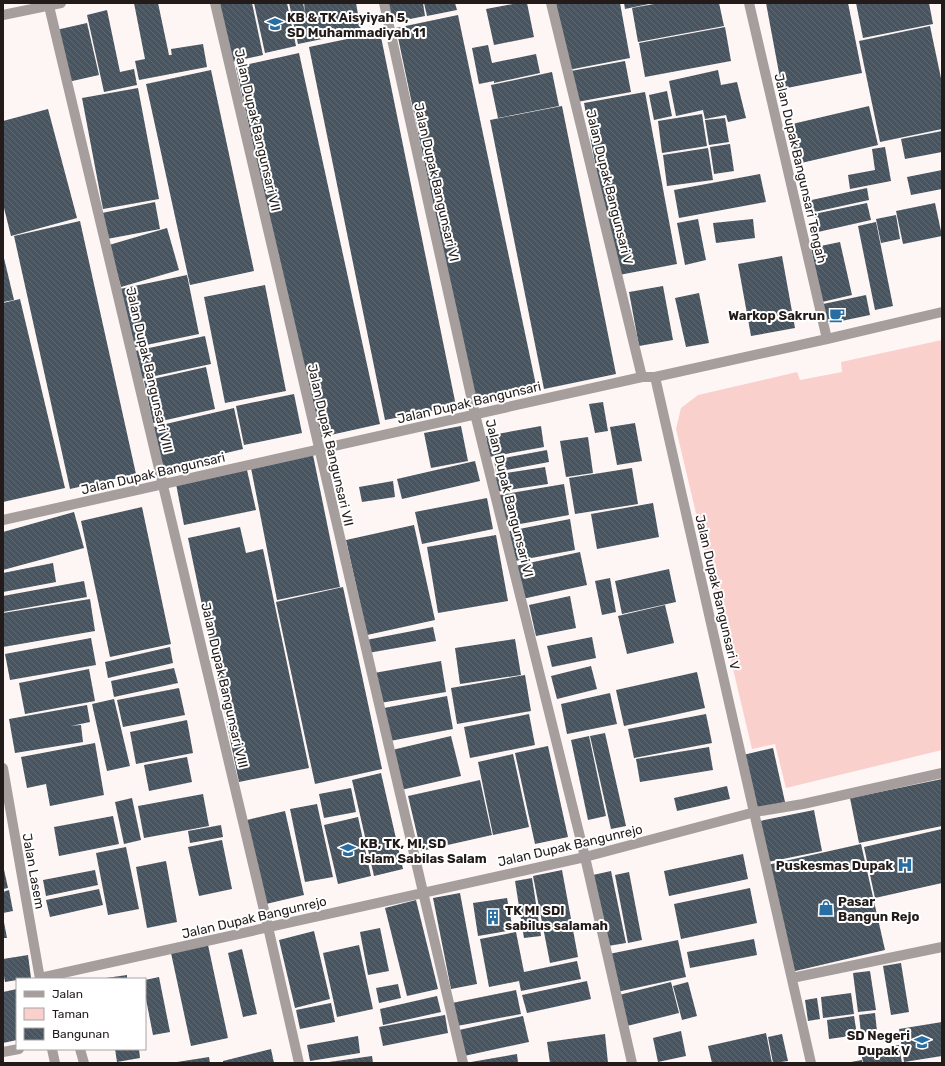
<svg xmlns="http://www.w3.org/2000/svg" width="945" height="1066" viewBox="0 0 945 1066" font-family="Rubik,sans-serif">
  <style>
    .green { fill: #fad0cc }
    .building { fill: url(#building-back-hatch) }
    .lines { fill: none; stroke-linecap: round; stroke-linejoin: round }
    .street { stroke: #a69e9d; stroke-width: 10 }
    .labels { text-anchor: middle; stroke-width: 4; stroke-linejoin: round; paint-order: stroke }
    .poi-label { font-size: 13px; font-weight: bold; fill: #221b1a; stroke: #fff; text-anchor: start }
    .street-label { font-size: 13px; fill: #221b1a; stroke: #fff }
  </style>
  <defs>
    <pattern id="building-back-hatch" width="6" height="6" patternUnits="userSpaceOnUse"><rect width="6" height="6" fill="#48545f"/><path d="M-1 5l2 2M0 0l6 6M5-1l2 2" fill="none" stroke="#5f6971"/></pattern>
  </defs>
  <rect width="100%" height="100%" fill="#fef6f5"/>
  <path class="green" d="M942,340V750L786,788L775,744L752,749L676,429L681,408L698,395L797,372L800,380L842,372L841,362Z"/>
  <path class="building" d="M134,3H158L169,55H172L173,65L171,49L203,44L207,67L139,80L135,61L145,59Z
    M218,3H252L263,55L231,62Z
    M254,3H287L296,46L265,53Z
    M289,3H303L305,13L304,3H356L361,31L298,44Z
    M386,3H423L425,16L390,23Z
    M424,3H455L457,10L427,16Z
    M518,3H527L534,37L494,45L486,9Z
    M555,3H620L630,58L568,70Z
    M624,3H649V4L625,9Z
    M659,3H719L724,26L638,42L632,8Z
    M766,3H848L862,73L782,89Z
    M856,3H929L933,24L863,38Z
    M107,10L120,72L134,69L137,85L104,92L87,15Z
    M458,15L537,390L475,403L396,28Z
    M87,23L99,75L68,82L56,30Z
    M930,26L942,83V129L880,142L859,41Z
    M725,27L731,61L645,77L639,43Z
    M380,32L456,406L385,420L309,47Z
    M488,45L492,63L536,54L540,73L494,83V81L479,84L472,48Z
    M299,53L380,424L317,438L236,67Z
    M625,61L631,92L577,102L571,71Z
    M211,70L254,271L190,285L146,84Z
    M718,70L721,85L737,82L746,118L728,122L726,115L705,119L703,110L676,116L669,81Z
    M552,72L559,106L498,118L491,85Z
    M138,88L159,199L103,209L82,98Z
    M667,91L672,116L654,120L649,95Z
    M645,92L677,264L619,275L605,217L584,103Z
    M562,106L616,374L544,389L490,120Z
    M869,106L878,145L797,164L788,125Z
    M48,109L77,218L11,236L3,204V121Z
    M702,114L707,146L662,153L658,121Z
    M725,118L729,142L709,145L705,120Z
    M942,131V152L905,159L901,139Z
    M730,144L734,171L714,174L710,147Z
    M885,147L891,181L850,189L848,175L875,170L872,149Z
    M708,148L713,180L667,186L663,155Z
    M942,170V189L911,195L907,177Z
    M760,174L766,202L679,218L674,190Z
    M867,188L869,200L810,213L807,201Z
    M155,202L160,229L107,239L102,213Z
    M867,203L871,220L818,232L814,214Z
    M935,203L942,236L903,244L896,211Z
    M896,215L900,239L881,243L876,219Z
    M698,219L706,260L685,265L677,223Z
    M753,219L755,238L716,243L713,223Z
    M80,221L136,474L70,489L14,236Z
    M876,222L893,306L875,310L858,226Z
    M167,228L179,270L121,287L109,245Z
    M840,242L852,295L822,302L811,248Z
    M3,254L14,300L3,302Z
    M782,256L795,328L751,336L738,264Z
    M187,275L199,334L132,348L120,289Z
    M265,285L286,391L225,403L204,297Z
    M663,286L673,340L639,346L629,292Z
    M699,293L709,343L686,347L675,298Z
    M866,295L870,315L827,324L823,304Z
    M20,299L65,488L3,502V303Z
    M205,336L211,364L141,379L135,351Z
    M206,367L215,409L153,423L144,381Z
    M294,394L302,433L244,445L236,406Z
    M603,402L608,431L595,433L589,404Z
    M234,408L243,449L162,468L153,427Z
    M635,423L642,461L617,465L610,427Z
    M461,426L468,461L431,468L424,433Z
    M541,426L544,447L489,457L486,436Z
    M588,437L593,473L566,477L560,441Z
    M547,450L549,462L496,472L494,460Z
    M313,455L340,587L277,600L251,468Z
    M475,461L480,481L402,499L397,479Z
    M545,467L548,484L495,492L493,475Z
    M632,468L638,504L575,514L569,478Z
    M247,470L256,510L184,525L176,484Z
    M393,481L395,497L362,502L359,487Z
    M564,484L569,515L504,527L499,495Z
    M487,498L493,529L422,544L415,512Z
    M653,503L659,537L597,549L591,514Z
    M142,507L171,644L110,657L81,521Z
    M74,512L84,548L3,570V532Z
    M570,519L575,550L515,561L509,531Z
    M414,525L435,620L367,635L346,540Z
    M240,527L246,553L263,549L309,768L239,782L188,538Z
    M496,535L508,601L438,613L427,547Z
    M580,552L587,585L522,599L515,566Z
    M53,563L56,582L3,592V573Z
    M669,569L676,602L622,614L615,581Z
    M610,578L616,612L602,615L595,581Z
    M84,581L87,597L3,612V596Z
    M343,587L382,769L315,784L276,602Z
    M570,596L576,628L536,636L529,605Z
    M90,599L95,631L3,647V613Z
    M665,605L674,643L627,654L618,616Z
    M433,627L436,641L368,653L366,640Z
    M592,637L596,658L552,667L547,646Z
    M91,638L96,665L10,680L5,654Z
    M515,639L521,675L460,684L455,648Z
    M170,647L173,663L108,678L105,662Z
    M441,661L446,692L380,703L374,673Z
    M591,666L597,689L557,699L551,676Z
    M174,668L178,683L114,697L111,681Z
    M89,669L95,701L25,714L19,683Z
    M697,672L705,708L624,726L616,690Z
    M525,675L531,711L457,724L451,688Z
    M179,688L185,715L123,727L117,700Z
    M610,693L617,724L567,734L561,704Z
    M447,696L453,729L390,741L384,708Z
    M114,699L130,766L107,771L92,704Z
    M87,705L90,722L71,726L81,725L83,742L15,753L9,719Z
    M529,714L535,745L470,758L464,727Z
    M706,714L712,743L634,758L628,729Z
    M187,720L193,753L136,764L130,732Z
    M605,733L626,826L611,829L590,736Z
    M451,736L461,776L401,790L392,750Z
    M589,736L606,816L588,820L571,740Z
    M95,743L104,795L50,806L46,784L27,788L21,757Z
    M548,746L568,837L535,844L515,753Z
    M709,747L713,770L640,782L636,759Z
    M773,748L785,802L755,809L743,755Z
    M513,754L529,827L493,835L478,762Z
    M187,757L192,782L149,791L144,765Z
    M381,773L403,869L374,876L352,780Z
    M942,779V826L859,843L850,798Z
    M480,780L492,835L421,851L408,796Z
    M727,786L730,799L677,811L674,798Z
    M351,788L356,812L324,818L319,794Z
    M203,794L209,826L144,838L138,806Z
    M132,798L141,840L124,844L115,802Z
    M317,804L333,877L305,882L290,809Z
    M814,810L822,851L768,862L760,821Z
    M285,811L304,895L266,904L247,820Z
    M113,816L119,844L59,856L54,827Z
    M358,817L371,876L338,884L324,825Z
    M221,825L223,837L190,843L188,831Z
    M942,829V883L875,898L864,847Z
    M222,840L232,889L199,896L188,847Z
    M861,844L885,950L791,972L767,865Z
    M126,847L139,909L108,915L96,853Z
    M743,854L748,879L669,896L664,871Z
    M166,861L177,922L147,928L136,867Z
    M3,865L8,888L3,889Z
    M95,870L98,885L46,896L43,880Z
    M562,870L578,957L550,963L533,876Z
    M611,871L626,943L608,946L593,875Z
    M629,872L642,940L628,943L615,875Z
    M532,878L541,936L524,938L515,881Z
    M750,888L757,923L681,939L674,904Z
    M99,889L103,905L50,917L46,900Z
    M9,890L13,911L3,913V892Z
    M460,893L477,984L451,989L433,898Z
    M507,898L513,930L478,936L473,903Z
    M416,900L438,989L407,996L385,908Z
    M3,917L7,938H3Z
    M380,928L389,971L368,975L360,932Z
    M314,931L330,999L295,1008L279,940Z
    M516,932L524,972L577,961L581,979L521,991L519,981L489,987L480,939Z
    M754,939L757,955L690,968L687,952Z
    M678,940L686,977L617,992L609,954Z
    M208,945L228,1038L191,1046L171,953Z
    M359,945L373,1009L337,1017L323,953Z
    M242,949L257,1014L243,1017L228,953Z
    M28,955L31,978L17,979V980L5,982L3,971V959Z
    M901,963L909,1012L891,1015L883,966Z
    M870,971L876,1010L858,1012L853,973Z
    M127,975V979H106V978Z
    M159,977L170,1032L153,1035L145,994V980Z
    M587,981L591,999L527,1013L522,995Z
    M671,982L679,1013L627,1026L619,995Z
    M688,982L697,1016L682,1020L673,986Z
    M398,984L401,998L379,1003L376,988Z
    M17,989V1040L3,1043V992Z
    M516,990L521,1014L457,1026L452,1003Z
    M851,993L854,1014L823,1018L821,997Z
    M437,996L441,1012L383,1025L380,1009Z
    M817,998L820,1019L808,1021L805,1000Z
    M331,1003L335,1022L300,1029L296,1010Z
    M875,1013L877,1031L861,1033L859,1015Z
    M445,1015L448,1033L383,1046L379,1027Z
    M523,1016L529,1042L464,1056L459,1030Z
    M854,1016L857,1035L829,1039L827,1020Z
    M942,1022V1056L904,1062L899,1029Z
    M681,1031L686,1056L658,1062L653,1038Z
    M766,1033L772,1063H712L708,1046Z
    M605,1034L608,1063H550L547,1042Z
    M782,1034L788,1061L773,1063L768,1037Z
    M358,1036L360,1053L310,1061L307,1045Z
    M899,1045L902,1063H863L861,1052Z
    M115,1049H139L140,1058L117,1062Z
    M271,1049L274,1063H223V1061Z
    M517,1054L518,1063H471V1062Z
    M372,1056L373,1063H329V1062Z
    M209,1057L210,1063H177V1062Z
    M862,1060V1063H851V1062Z"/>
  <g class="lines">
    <path class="street" d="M215,3L463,1063
      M384,3L475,414L585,857L632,1063
      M551,3L642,377
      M749,3L827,339
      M49,6L268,927L299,1063
      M3,15L61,3
      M655,377L811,1063
      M3,520L642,377H655L827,339L942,312
      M3,768L40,979
      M40,978L585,857L755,812L803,804L942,773
      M792,978L942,947
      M52,1049L55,1063
      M80,1049L84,1063
      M3,1052L19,1049"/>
  </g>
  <defs>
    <symbol id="school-bare" viewBox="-9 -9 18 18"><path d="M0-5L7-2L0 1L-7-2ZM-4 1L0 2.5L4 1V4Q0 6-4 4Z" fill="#286ea3" stroke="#fff" stroke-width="2.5" paint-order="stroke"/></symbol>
    <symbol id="cafe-bare" viewBox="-9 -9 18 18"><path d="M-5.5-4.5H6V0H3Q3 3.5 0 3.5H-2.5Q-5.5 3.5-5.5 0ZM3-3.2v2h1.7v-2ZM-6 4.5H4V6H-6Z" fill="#286ea3" stroke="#fff" stroke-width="2.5" paint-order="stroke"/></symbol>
    <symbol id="hospital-bare" viewBox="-9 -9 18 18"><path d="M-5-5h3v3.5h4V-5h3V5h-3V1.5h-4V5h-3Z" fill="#286ea3" stroke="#fff" stroke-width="2.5" paint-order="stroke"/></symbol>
    <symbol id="shop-bare" viewBox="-9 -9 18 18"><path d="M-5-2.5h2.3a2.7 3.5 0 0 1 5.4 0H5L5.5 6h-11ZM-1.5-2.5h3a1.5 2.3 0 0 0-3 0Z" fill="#286ea3" stroke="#fff" stroke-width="2.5" paint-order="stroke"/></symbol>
    <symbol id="building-bare" viewBox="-9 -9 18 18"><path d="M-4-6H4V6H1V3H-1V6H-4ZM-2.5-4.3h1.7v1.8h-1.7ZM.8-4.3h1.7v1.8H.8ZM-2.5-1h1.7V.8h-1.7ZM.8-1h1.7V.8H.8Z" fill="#286ea3" stroke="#fff" stroke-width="2.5" paint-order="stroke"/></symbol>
  </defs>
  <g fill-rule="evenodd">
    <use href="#school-bare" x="264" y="13" width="22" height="22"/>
    <use href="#cafe-bare" x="826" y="304" width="22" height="22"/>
    <use href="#school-bare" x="337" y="839" width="22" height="22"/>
    <use href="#hospital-bare" x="894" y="854" width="22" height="22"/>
    <use href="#shop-bare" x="815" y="897" width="22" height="22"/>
    <use href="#building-bare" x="482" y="906" width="22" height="22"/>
    <use href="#school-bare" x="911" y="1031" width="22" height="22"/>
  </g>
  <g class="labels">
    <g class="poi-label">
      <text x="287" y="22">KB &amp; TK Aisyiyah 5,<tspan x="287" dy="15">SD Muhammadiyah 11</tspan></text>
      <text x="825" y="320" text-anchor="end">Warkop Sakrun</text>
      <text x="360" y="848">KB, TK, MI, SD<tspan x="360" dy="15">Islam Sabilas Salam</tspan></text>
      <text x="893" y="870" text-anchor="end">Puskesmas Dupak</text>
      <text x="838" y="906">Pasar<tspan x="838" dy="15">Bangun Rejo</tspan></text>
      <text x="505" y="915">TK MI SDI<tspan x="505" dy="15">sabilus salamah</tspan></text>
      <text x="910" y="1040" text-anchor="end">SD Negeri<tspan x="910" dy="15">Dupak V</tspan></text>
    </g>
    <g class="street-label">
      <text transform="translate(258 130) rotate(77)" y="5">Jalan Dupak Bangunsari VII</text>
      <text transform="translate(801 168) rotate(77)" y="5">Jalan Dupak Bangunsari Tengah</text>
      <text transform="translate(437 182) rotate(77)" y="5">Jalan Dupak Bangunsari VI</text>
      <text transform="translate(610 187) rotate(76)" y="5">Jalan Dupak Bangunsari V</text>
      <text transform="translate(150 370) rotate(77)" y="5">Jalan Dupak Bangunsari VIII</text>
      <text transform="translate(469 402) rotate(-13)" y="5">Jalan Dupak Bangunsari</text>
      <text transform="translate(331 445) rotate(77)" y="5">Jalan Dupak Bangunsari VII</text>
      <text transform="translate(153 473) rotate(-13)" y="5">Jalan Dupak Bangunsari</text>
      <text transform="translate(510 498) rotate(76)" y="5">Jalan Dupak Bangunsari VI</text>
      <text transform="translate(718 592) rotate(77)" y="5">Jalan Dupak Bangunsari V</text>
      <text transform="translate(225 685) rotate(77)" y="5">Jalan Dupak Bangunsari VIII</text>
      <text transform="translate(570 845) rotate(-13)" y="5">Jalan Dupak Bangunrejo</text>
      <text transform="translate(34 871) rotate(80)" y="5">Jalan Lasem</text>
      <text transform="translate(254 917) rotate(-13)" y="5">Jalan Dupak Bangunrejo</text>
    </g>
  </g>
  <rect width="945" height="1066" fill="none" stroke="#221b1a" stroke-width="8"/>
  <rect x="16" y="978" width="130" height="72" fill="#ffffff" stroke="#a7a4a3"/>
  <rect x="24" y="991" width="20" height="6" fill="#a69e9d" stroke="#a7a4a3"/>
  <text x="52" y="998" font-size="12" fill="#221b1a">Jalan</text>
  <rect x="24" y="1008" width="20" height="12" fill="#fad0cc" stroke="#a7a4a3"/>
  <text x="52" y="1018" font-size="12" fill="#221b1a">Taman</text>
  <rect x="24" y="1028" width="20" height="12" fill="url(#building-back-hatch)" stroke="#a7a4a3"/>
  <text x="52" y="1038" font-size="12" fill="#221b1a">Bangunan</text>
</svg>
